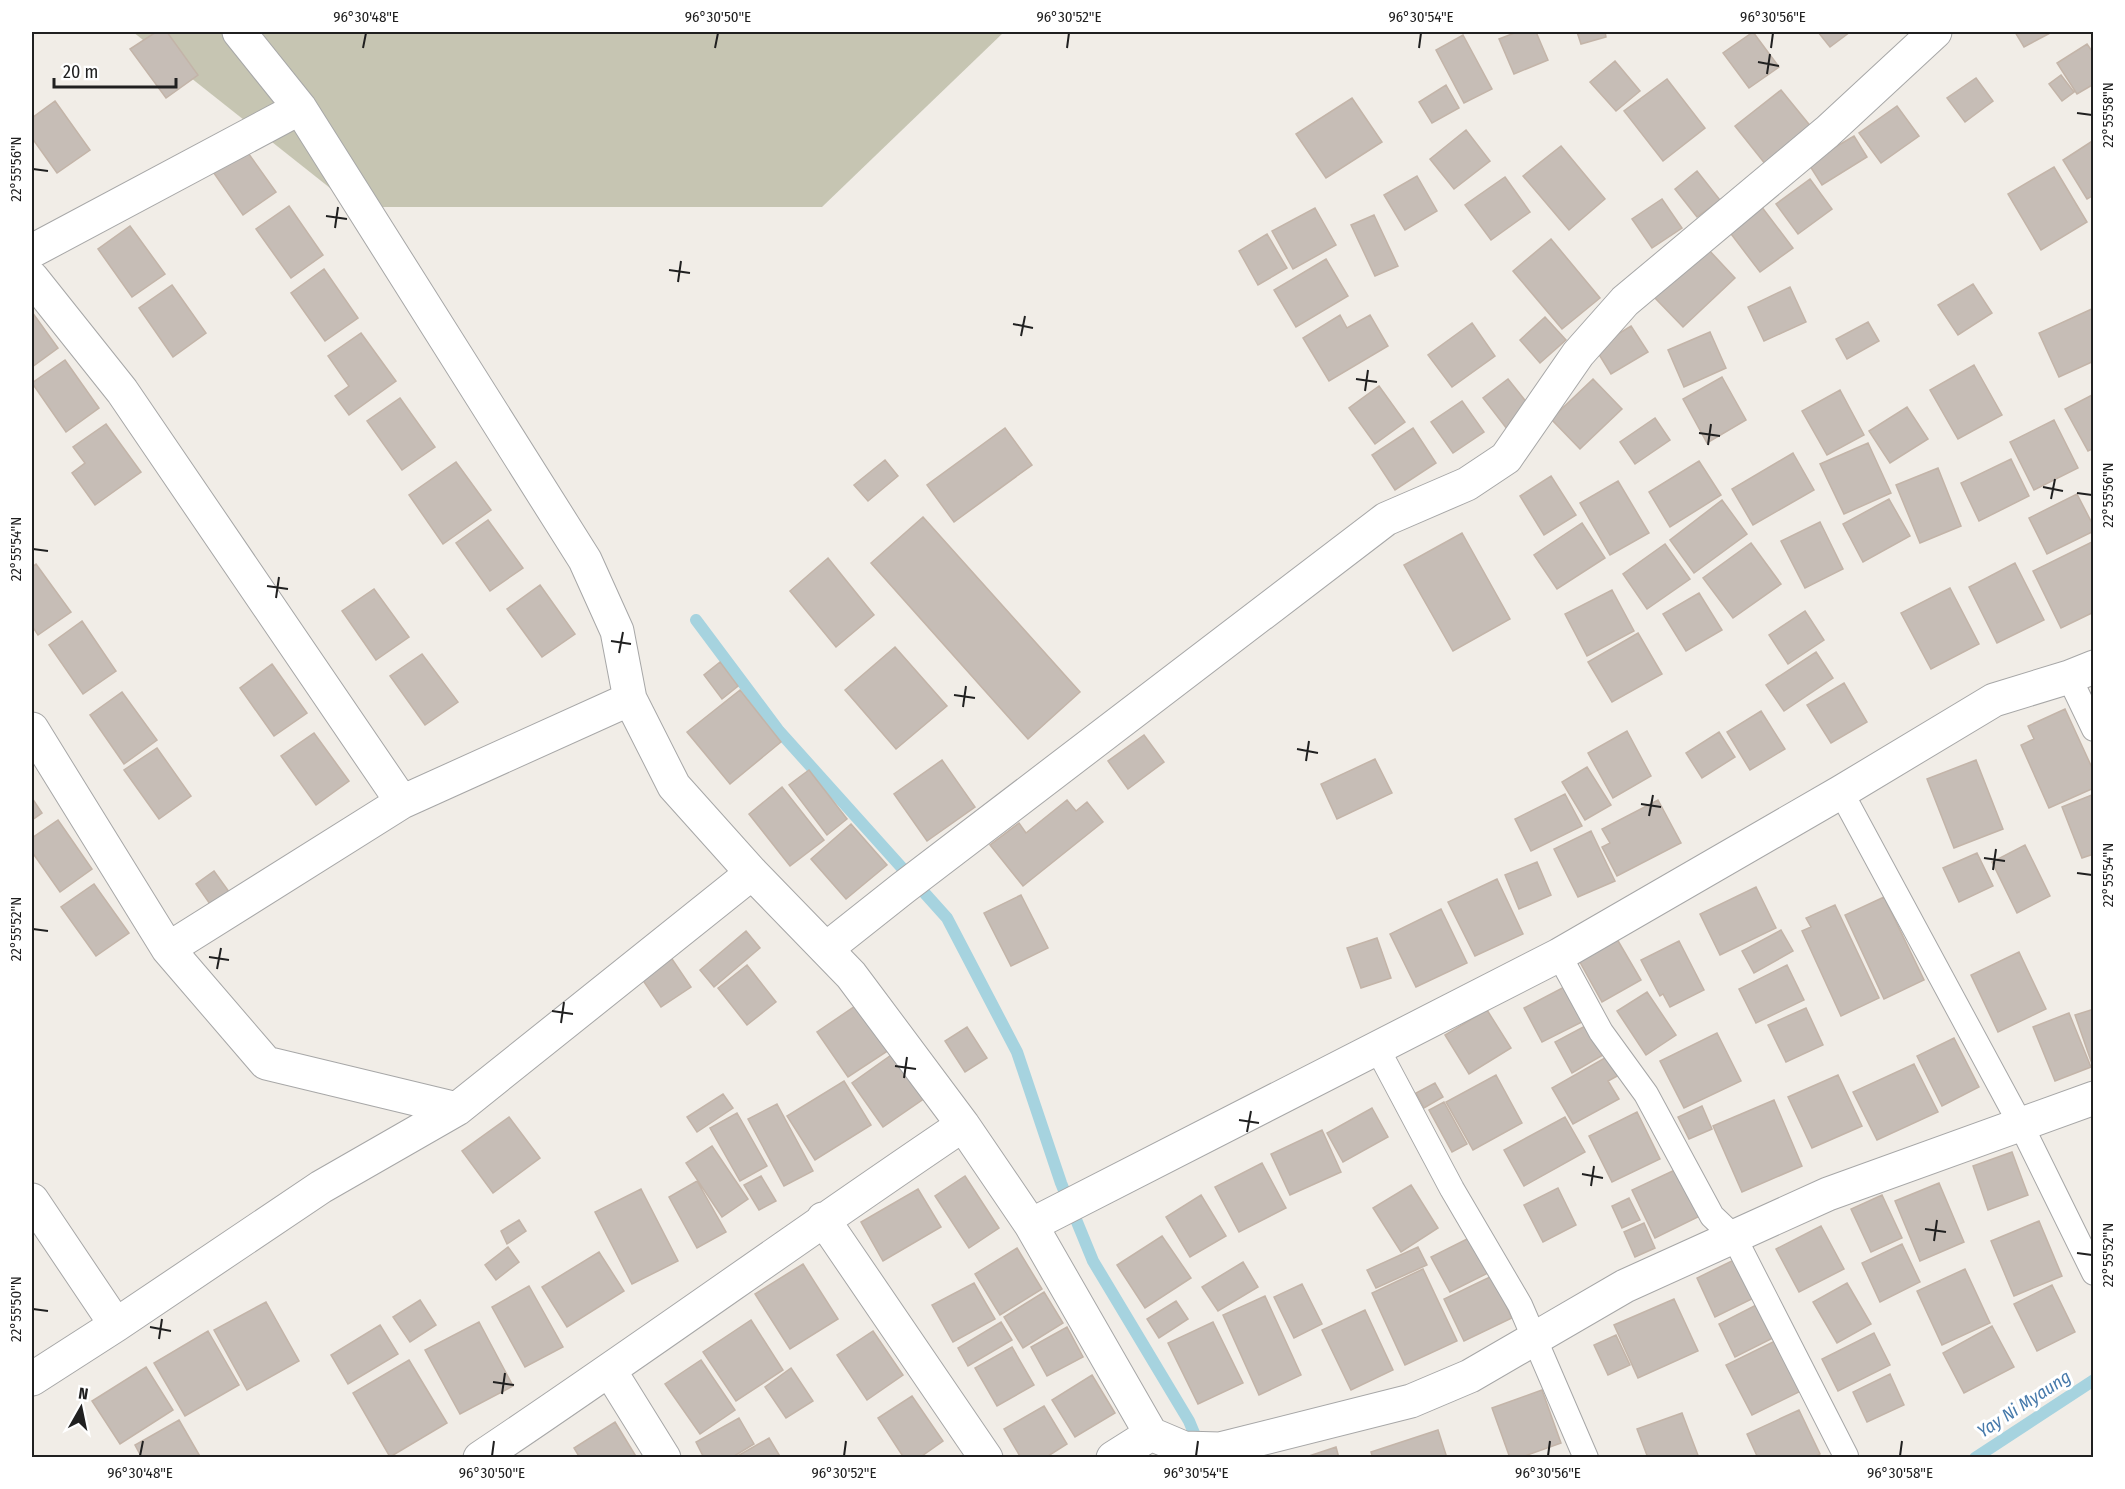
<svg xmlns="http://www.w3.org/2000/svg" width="2125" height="1489" viewBox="0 0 2125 1489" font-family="'Fira Sans Condensed',sans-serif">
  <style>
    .construction { fill: #c6c5b2 }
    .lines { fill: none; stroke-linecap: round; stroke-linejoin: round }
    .stream { stroke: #a6d3df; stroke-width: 12 }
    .building { fill: #c6bdb6; stroke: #c3b4a8; stroke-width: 1.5 }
    .service-casing { stroke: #a7a7a7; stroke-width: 26 }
    .minor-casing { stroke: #a7a7a7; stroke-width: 35 }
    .service { stroke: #fff; stroke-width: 24 }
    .minor { stroke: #fff; stroke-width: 33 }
    .ticks { fill: none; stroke: #202020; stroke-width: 2 }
    .labels { text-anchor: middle; stroke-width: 6; stroke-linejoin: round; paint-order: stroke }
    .water-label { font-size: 18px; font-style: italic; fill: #477aab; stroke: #fff }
    .neatline { fill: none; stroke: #202020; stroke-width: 2 }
    .ticks-label { font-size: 15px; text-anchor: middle; fill: #202020 }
  </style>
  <rect width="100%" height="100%" fill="#f1ede7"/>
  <path class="construction" d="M133,32H1004L822,207H354Z"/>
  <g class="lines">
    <path class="stream" d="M696,620L779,731L947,918L1017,1052L1061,1183L1093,1261L1189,1421L1199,1445
      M1975,1458L2094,1380"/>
  </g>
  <path class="building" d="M156,32H167L198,75L166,98L130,49Z
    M1517,32H1536L1548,60L1514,74L1499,39Z
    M1577,32H1605L1606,37L1581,44Z
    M1753,32L1779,67L1749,88L1723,53Z
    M1818,32H1850L1830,47Z
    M2015,32H2052L2024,47Z
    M1463,35L1492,89L1464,103L1436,50Z
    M2087,44L2094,54V84L2077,94L2057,63Z
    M1615,61L1640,91L1616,111L1590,82Z
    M2061,75L2074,92L2062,101L2049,84Z
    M1976,78L1993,101L1965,122L1947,98Z
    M1667,79L1705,128L1663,161L1624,111Z
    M1446,85L1459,108L1432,123L1419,102Z
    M1781,90L1812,128L1766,165L1735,126Z
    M1352,98L1382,142L1326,178L1296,134Z
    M55,101L90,150L57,173L32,138V118Z
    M1897,106L1919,136L1881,163L1859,133Z
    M1466,130L1490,161L1454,189L1430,159Z
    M1854,136L1867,157L1822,185L1808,163Z
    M2094,140V195L2087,199L2063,160Z
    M241,143L276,192L243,215L209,166Z
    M1561,146L1605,199L1569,230L1523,176Z
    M2054,167L2087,222L2041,250L2008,194Z
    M1697,171L1720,200L1697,217L1675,189Z
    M1417,176L1437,211L1405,230L1384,195Z
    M1505,177L1530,212L1491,240L1465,205Z
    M1810,179L1832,209L1798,234L1776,204Z
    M1662,199L1682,228L1652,248L1632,219Z
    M289,206L323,255L291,278L256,229Z
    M1761,206L1793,248L1760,272L1728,230Z
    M1315,208L1336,245L1293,269L1272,231Z
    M1374,215L1398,266L1375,276L1351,225Z
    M130,226L165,274L132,297L98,249Z
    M1267,234L1287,268L1258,285L1239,251Z
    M1551,239L1600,298L1562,329L1513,271Z
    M1707,248L1735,278L1683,327L1654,297Z
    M1326,259L1348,296L1296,327L1274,290Z
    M324,269L358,318L325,341L291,293Z
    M1973,284L1992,313L1958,335L1938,305Z
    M172,285L206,333L173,357L139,308Z
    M1790,287L1806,322L1764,341L1748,307Z
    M2094,308V361L2059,377L2039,333Z
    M32,312L58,348L32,367Z
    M1340,315L1347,328L1370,315L1388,346L1329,381L1303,338Z
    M1545,317L1566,340L1540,363L1520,340Z
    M1868,322L1879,341L1847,359L1836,339Z
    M1472,323L1495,356L1452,387L1428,355Z
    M1631,326L1648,352L1611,374L1595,348Z
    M1710,332L1726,368L1684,387L1668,350Z
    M361,333L396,381L349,415L335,396L349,386L328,356Z
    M65,360L99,408L66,432L32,383Z
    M1974,365L2002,415L1958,439L1930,390Z
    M1722,377L1746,420L1707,443L1683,399Z
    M1508,379L1532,409L1507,429L1483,398Z
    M1593,379L1622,409L1580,449L1551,419Z
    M1379,386L1405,422L1375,444L1349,408Z
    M1840,390L1864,435L1827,455L1802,411Z
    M2094,394V448L2088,451L2065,409Z
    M400,398L435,447L402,470L367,421Z
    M1462,401L1484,432L1453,453L1431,422Z
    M1907,407L1928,439L1890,463L1869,431Z
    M1655,418L1670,440L1635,464L1620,442Z
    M2054,420L2078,468L2034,490L2010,442Z
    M106,424L141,472L95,505L72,473L85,463L73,447Z
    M1005,428L1032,465L954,522L927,485Z
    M1413,428L1436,463L1395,490L1372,455Z
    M1868,443L1891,493L1844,514L1820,464Z
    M1793,453L1814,490L1753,525L1732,489Z
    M2011,459L2029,496L1979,521L1961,483Z
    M885,460L898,476L868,501L854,485Z
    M1699,461L1721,495L1670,527L1649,492Z
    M456,462L491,510L443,544L409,495Z
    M1938,468L1961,526L1920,543L1896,485Z
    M1551,476L1576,515L1544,535L1520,496Z
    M1618,481L1649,533L1610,555L1580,503Z
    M2077,494L2094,527V531L2047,554L2029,518Z
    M1889,499L1910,536L1863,562L1843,524Z
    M1722,500L1747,534L1694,573L1670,540Z
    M923,517L1080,692L1028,739L871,563Z
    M488,520L523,568L490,591L456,543Z
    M1820,522L1843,569L1805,588L1781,541Z
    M1582,523L1605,558L1557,589L1534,555Z
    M1462,533L1510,619L1453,651L1404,565Z
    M2094,541V612L2061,628L2033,571Z
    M1751,543L1781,584L1733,618L1703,578Z
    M1665,544L1690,579L1647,609L1623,574Z
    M828,558L874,615L836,647L790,591Z
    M2015,563L2044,620L1997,643L1969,587Z
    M36,564L71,612L38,635L32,626V567Z
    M540,585L575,634L542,657L507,609Z
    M1950,588L1979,644L1931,669L1901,613Z
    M374,589L409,637L376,660L342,611Z
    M1612,590L1634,631L1587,656L1565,614Z
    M1699,593L1722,630L1686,651L1663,614Z
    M1805,611L1824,640L1788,664L1769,635Z
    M82,621L116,671L83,694L49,645Z
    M1638,633L1662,674L1612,702L1588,662Z
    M895,647L947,706L896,749L845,690Z
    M1816,652L1833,678L1784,711L1766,685Z
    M422,654L458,702L425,725L390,676Z
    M720,662L738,686L722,699L704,675Z
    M272,664L307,713L274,736L240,688Z
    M1844,683L1867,722L1831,743L1807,705Z
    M740,690L781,742L730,784L687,732Z
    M122,692L157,740L124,764L90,715Z
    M2065,709L2094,772V788L2049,808L2021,745L2034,739L2028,726Z
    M1761,711L1785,749L1750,770L1727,732Z
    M1627,731L1651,776L1613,798L1588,753Z
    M1719,732L1735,757L1702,778L1686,753Z
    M314,733L349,781L316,805L281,756Z
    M1144,735L1164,762L1128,789L1108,761Z
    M157,748L191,796L159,819L124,770Z
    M1375,759L1392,793L1337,819L1321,784Z
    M942,760L975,807L927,841L894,794Z
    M1976,760L2003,829L1954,848L1927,779Z
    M1587,767L1611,805L1585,820L1562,782Z
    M809,770L847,819L827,835L789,785Z
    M782,787L824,840L790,866L749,814Z
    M1565,794L1582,826L1531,851L1515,819Z
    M2094,794V854L2082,858L2062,807Z
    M32,798L42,813L32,820Z
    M1067,800L1076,811L1087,802L1103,822L1023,886L990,845L1019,823L1026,833Z
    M1658,800L1681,843L1617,876L1602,847L1610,843L1602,829Z
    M58,820L92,869L60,892L32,852V838Z
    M851,824L887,865L846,899L811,859Z
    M1591,831L1615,881L1578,897L1554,849Z
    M2025,845L2050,896L2017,913L1992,862Z
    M1977,853L1993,886L1959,902L1943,868Z
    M1537,862L1551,895L1519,909L1505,875Z
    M214,871L245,914L226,927L196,884Z
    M1497,879L1523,934L1475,956L1448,902Z
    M94,884L129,933L96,956L61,907Z
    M1756,887L1776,928L1720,955L1700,914Z
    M1021,895L1048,948L1011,966L984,913Z
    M1884,897L1924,980L1884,999L1845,915Z
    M1835,905L1879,998L1841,1016L1802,931L1811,927L1806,918Z
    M1441,909L1467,963L1416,987L1390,934Z
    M1781,930L1793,951L1754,973L1742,951Z
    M746,931L760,948L714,987L700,970Z
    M1614,934L1641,980L1602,1002L1576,955Z
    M1377,938L1391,978L1361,988L1347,948Z
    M1679,941L1704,990L1670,1007L1663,994L1660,996L1641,960Z
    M2019,952L2046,1009L1998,1032L1971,975Z
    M672,959L691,987L661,1007L642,979Z
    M747,965L776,1002L747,1025L718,988Z
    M1787,965L1804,1000L1756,1023L1739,989Z
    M1568,985L1586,1020L1542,1042L1524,1008Z
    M1647,992L1676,1035L1646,1055L1617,1011Z
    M858,1004L889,1050L848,1077L817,1032Z
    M1806,1008L1823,1045L1786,1062L1768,1025Z
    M2094,1009V1063L2092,1064L2075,1015Z
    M1487,1010L1511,1048L1469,1074L1445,1035Z
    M2069,1013L2091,1067L2055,1081L2033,1027Z
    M1587,1025L1603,1055L1572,1073L1555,1042Z
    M967,1027L987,1058L965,1072L945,1041Z
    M1717,1033L1741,1081L1684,1108L1660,1061Z
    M1954,1038L1979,1087L1942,1106L1917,1056Z
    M894,1053L925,1098L883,1127L852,1083Z
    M1610,1055L1621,1074L1608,1081L1619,1099L1573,1124L1552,1088Z
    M1914,1064L1938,1112L1877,1140L1853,1092Z
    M1496,1075L1522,1123L1473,1150L1446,1102Z
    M1838,1075L1862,1126L1812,1148L1788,1097Z
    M844,1081L871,1125L815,1160L787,1116Z
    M1435,1083L1443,1097L1424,1108L1416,1093Z
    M723,1094L733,1108L697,1132L687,1117Z
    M1774,1100L1802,1166L1742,1192L1713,1126Z
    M1444,1102L1467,1144L1452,1152L1429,1110Z
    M777,1104L813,1171L784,1186L748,1119Z
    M1702,1106L1712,1129L1689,1139L1678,1117Z
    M1372,1108L1388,1137L1343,1162L1327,1133Z
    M1637,1112L1660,1159L1612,1182L1589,1136Z
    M737,1113L767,1166L740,1181L710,1128Z
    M509,1117L540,1158L493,1193L462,1151Z
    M1565,1117L1585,1152L1524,1186L1504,1150Z
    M1322,1130L1341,1172L1290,1195L1271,1154Z
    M712,1146L748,1199L722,1217L686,1163Z
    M2012,1152L2028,1195L1988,1210L1973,1166Z
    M1262,1163L1286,1208L1239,1232L1215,1187Z
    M1679,1168L1702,1215L1655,1238L1632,1190Z
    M761,1176L776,1201L759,1210L744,1185Z
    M965,1176L999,1228L969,1248L935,1196Z
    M697,1181L726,1232L697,1248L669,1197Z
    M1939,1183L1964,1242L1920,1261L1895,1201Z
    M1411,1185L1438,1228L1401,1252L1373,1208Z
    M1558,1188L1576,1225L1543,1242L1524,1205Z
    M641,1189L678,1261L632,1284L595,1212Z
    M918,1189L941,1227L883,1261L861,1222Z
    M1201,1195L1226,1236L1190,1257L1166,1217Z
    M1882,1195L1902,1238L1871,1252L1851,1209Z
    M1629,1198L1640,1220L1622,1228L1612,1206Z
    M519,1220L526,1231L507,1244L501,1231Z
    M2039,1221L2062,1276L2014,1296L1991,1241Z
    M1644,1223L1655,1248L1635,1257L1624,1232Z
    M1821,1226L1844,1269L1799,1292L1776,1249Z
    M1162,1236L1191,1278L1145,1308L1117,1265Z
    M1469,1238L1488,1273L1450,1292L1431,1257Z
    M1902,1244L1920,1282L1880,1302L1862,1263Z
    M508,1247L519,1262L496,1280L485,1265Z
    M1418,1247L1427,1265L1376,1288L1367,1270Z
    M1017,1248L1042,1289L1000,1315L975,1274Z
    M599,1252L624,1291L567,1327L542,1287Z
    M1740,1257L1758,1296L1715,1317L1697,1278Z
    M1243,1262L1258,1287L1218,1311L1202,1287Z
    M803,1264L838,1319L790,1349L755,1294Z
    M1423,1269L1457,1341L1405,1365L1372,1293Z
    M1965,1269L1990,1323L1942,1345L1917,1291Z
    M1492,1276L1512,1318L1464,1341L1444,1299Z
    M974,1283L995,1319L953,1342L932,1305Z
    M1847,1283L1871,1324L1837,1343L1813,1302Z
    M1302,1284L1322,1324L1294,1338L1274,1297Z
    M2052,1285L2075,1332L2037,1351L2014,1304Z
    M529,1286L563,1347L525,1367L492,1307Z
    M1044,1292L1063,1323L1023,1348L1004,1317Z
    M1265,1296L1301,1375L1259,1395L1223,1315Z
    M1674,1299L1698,1351L1638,1378L1614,1325Z
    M420,1300L436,1325L410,1342L393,1317Z
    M1176,1301L1188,1319L1159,1338L1147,1319Z
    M266,1302L299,1361L247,1390L214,1330Z
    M1762,1302L1779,1335L1735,1357L1719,1324Z
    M1365,1310L1393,1370L1351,1390L1322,1330Z
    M751,1320L783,1370L736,1401L703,1352Z
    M479,1322L513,1386L460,1414L425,1350Z
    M1001,1322L1012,1340L968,1366L958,1348Z
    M1213,1322L1243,1383L1198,1404L1168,1343Z
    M380,1325L398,1354L348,1384L331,1355Z
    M1992,1326L2014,1367L1964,1393L1943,1353Z
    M1067,1327L1083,1357L1047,1376L1031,1347Z
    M208,1331L239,1385L185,1416L154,1363Z
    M873,1331L903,1375L867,1400L837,1355Z
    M1874,1333L1890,1365L1838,1391L1822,1359Z
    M1616,1335L1630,1365L1608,1375L1594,1345Z
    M1779,1339L1805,1389L1752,1415L1726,1365Z
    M1012,1347L1034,1385L997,1406L975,1368Z
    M409,1360L447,1423L390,1457L353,1393Z
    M701,1360L735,1410L700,1434L665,1384Z
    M146,1367L173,1410L120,1444L92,1401Z
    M791,1368L813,1401L786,1418L765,1387Z
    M1890,1374L1904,1405L1867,1422L1853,1392Z
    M1092,1375L1115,1413L1075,1437L1052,1400Z
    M1542,1390L1561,1443L1519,1458H1510L1492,1408Z
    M912,1396L943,1441L919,1458H904L878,1418Z
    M1044,1406L1067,1444L1045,1458H1021L1004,1429Z
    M1799,1410L1820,1454L1812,1458H1758L1747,1434Z
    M1682,1413L1699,1458H1648L1637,1429Z
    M739,1418L754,1444L731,1458H704L696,1442Z
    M179,1420L201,1458H142L135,1445Z
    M615,1422L637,1458H580L574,1448Z
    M1438,1430L1447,1458H1373L1371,1452Z
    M769,1438L781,1458H734Z
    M1336,1447L1339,1458H1303Z"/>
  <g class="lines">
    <defs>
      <path id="service" d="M2069,677L2094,729
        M1841,792L2021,1125L2094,1273
        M1559,955L1601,1032L1646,1094L1712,1216L1734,1237L1846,1456
        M1377,1048L1452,1189L1520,1305L1586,1458"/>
      <path id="minor" d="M239,32L300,108L585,560L617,631L630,699L674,786L752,873L851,975L963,1125L1031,1225L1151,1434L1184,1448L1220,1449L1411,1401L1470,1376L1625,1286L1828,1194L2094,1098
        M32,251L300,108
        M32,278L122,391L402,802L630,699
        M32,729L168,949L266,1063L457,1109
        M168,949L402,802
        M826,949L903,888L1386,519L1467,484L1506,458L1578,354L1625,301L1827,132L1935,32
        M32,1200L116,1325
        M823,1219L986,1458
        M1031,1225L1559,955L1841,792L1994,700L2069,677L2094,667
        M610,1371L664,1458
        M32,1379L116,1325L321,1187L457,1109L752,873
        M480,1458C643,1349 801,1234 963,1125
        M1113,1458L1151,1434"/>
    </defs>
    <use href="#service" class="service-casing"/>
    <use href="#minor" class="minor-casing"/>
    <use href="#service" class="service"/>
    <use href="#minor" class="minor"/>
  </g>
  <path class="ticks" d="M363,48L366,33M715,48L718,33M1067,48L1069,33M1419,48L1421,33M1771,48L1773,33M1758,62L1779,66M1767,74L1770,54M2077,113L2092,115M33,169L48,171M326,216L347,219M335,228L338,207M669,270L690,273M678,282L681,261M1013,324L1033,328M1021,336L1025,316M1356,379L1377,382M1365,391L1368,370M1699,433L1720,436M1708,445L1711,424M2043,487L2063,491M2077,493L2092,495M2051,499L2055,479M33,549L48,551M267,586L288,589M276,598L279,577M611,641L631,644M619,653L623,632M954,695L975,698M963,707L966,686M1297,749L1318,753M1306,761L1309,741M1641,804L1661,807M1649,816L1653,795M1984,858L2005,861M1993,870L1996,849M2077,873L2092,875M33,929L48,931M209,957L229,960M217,969L221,948M552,1011L573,1014M561,1023L564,1002M895,1066L916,1069M904,1078L907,1057M1239,1120L1259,1123M1247,1132L1251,1111M1582,1174L1603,1178M1591,1186L1594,1166M1925,1229L1946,1232M1934,1241L1937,1220M2077,1253L2092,1255M33,1309L48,1311M150,1327L171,1331M159,1339L162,1319M493,1382L514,1385M502,1394L505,1373M140,1456L143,1441M492,1456L494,1441M844,1456L846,1441M1196,1456L1198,1441M1548,1456L1550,1441M1900,1456L1902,1441"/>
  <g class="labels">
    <g class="water-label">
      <text transform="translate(2024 1404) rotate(-33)" y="6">Yay Ni Myaung</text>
    </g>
  </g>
  <rect width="2125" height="1489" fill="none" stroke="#ffffff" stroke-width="66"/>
  <g transform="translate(81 1408) rotate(9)" stroke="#ffffff" stroke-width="4.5" paint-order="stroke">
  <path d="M0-4.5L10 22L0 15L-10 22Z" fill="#202020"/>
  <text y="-9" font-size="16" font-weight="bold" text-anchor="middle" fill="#202020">N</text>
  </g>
  <path d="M54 78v9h122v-9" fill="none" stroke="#202020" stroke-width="3"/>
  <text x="63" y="78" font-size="18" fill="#202020" stroke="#ffffff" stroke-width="4.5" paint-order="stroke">20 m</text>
  <rect x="33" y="33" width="2059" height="1423" class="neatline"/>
  <g class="ticks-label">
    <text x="366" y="22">96°30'48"E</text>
    <text x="718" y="22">96°30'50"E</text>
    <text x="1069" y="22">96°30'52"E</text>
    <text x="1421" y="22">96°30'54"E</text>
    <text x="1773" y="22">96°30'56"E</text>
    <text transform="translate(2108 115) rotate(-90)" y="5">22°55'58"N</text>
    <text transform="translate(16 169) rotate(-90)" y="5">22°55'56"N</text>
    <text transform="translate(2108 495) rotate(-90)" y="5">22°55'56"N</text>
    <text transform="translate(16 549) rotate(-90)" y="5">22°55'54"N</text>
    <text transform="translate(2108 875) rotate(-90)" y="5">22°55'54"N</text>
    <text transform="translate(16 929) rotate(-90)" y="5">22°55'52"N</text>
    <text transform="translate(2108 1255) rotate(-90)" y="5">22°55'52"N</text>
    <text transform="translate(16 1309) rotate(-90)" y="5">22°55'50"N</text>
    <text x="140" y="1478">96°30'48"E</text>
    <text x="492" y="1478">96°30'50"E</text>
    <text x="844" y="1478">96°30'52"E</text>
    <text x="1196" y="1478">96°30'54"E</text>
    <text x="1548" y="1478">96°30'56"E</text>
    <text x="1900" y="1478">96°30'58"E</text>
  </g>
</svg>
